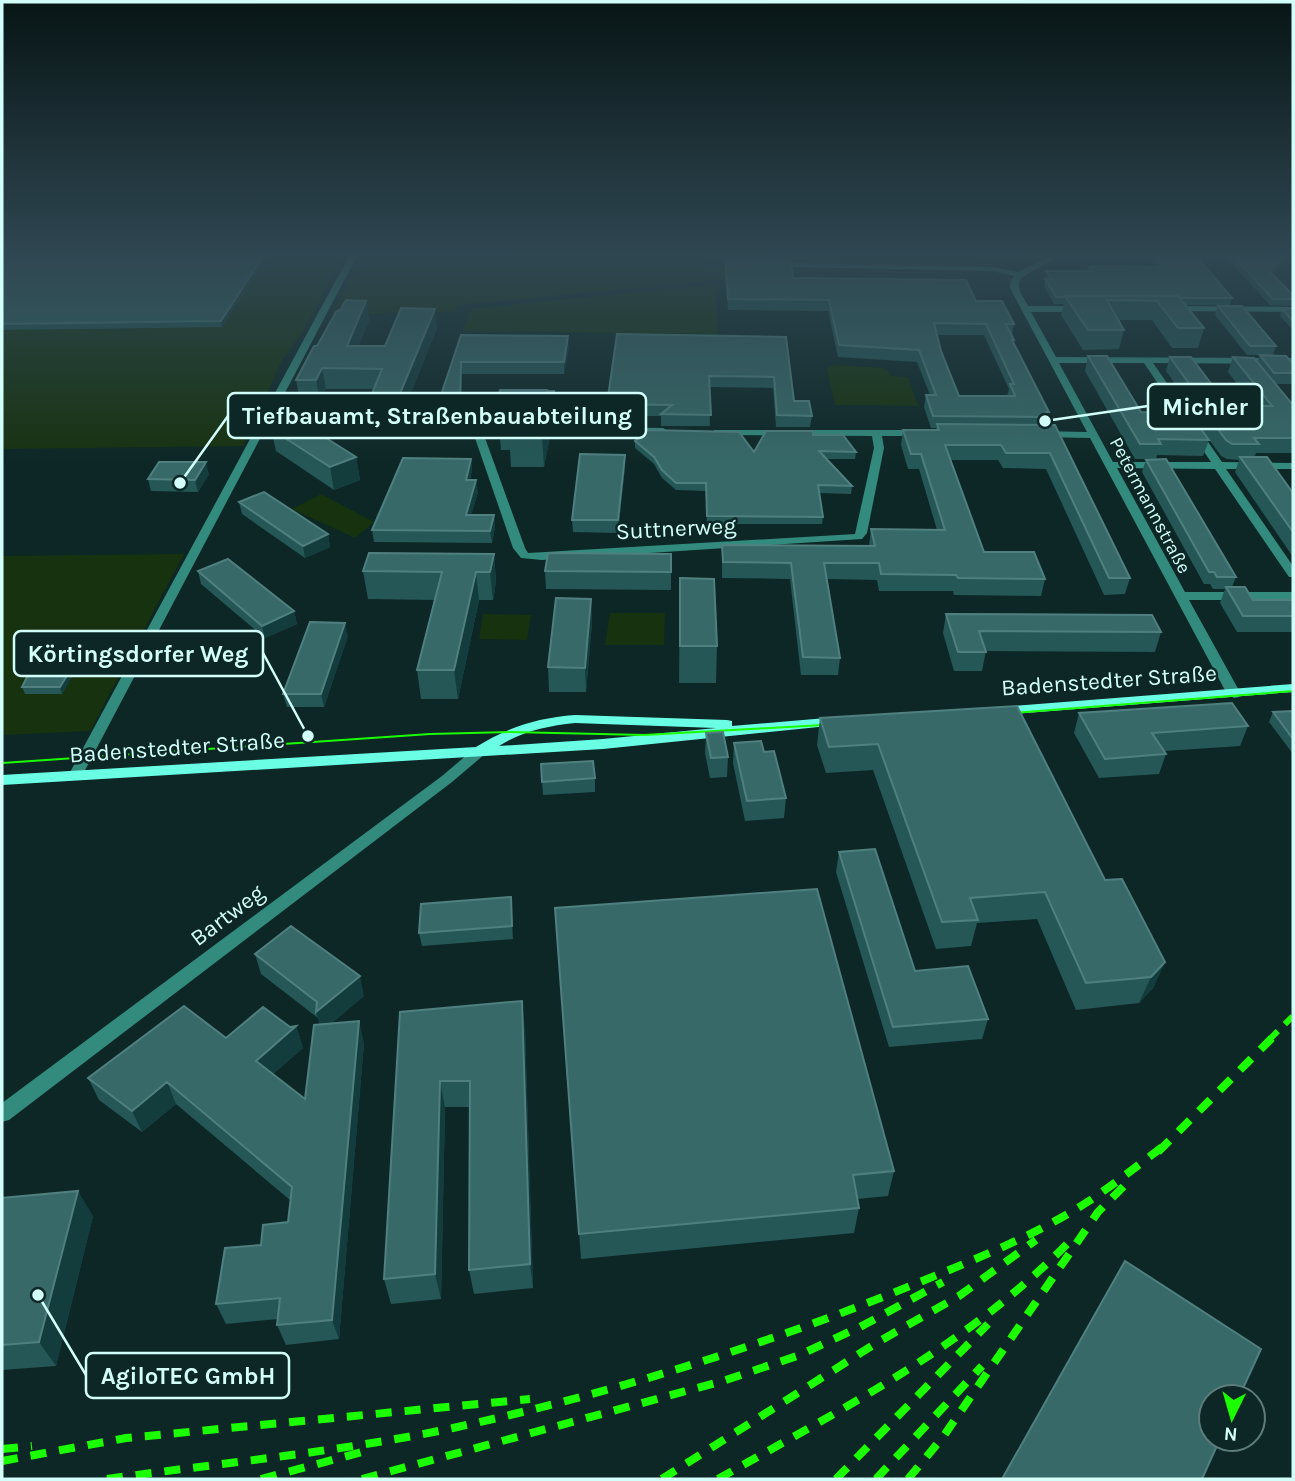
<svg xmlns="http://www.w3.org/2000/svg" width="1295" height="1481" viewBox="0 0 1295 1481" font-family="Karla,sans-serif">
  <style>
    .green { fill: #17320f }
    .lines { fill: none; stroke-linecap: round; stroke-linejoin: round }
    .street { fill: #338b7d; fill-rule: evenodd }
    .secondary { fill: #6affe5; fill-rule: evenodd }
    .tram { stroke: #1afe00; stroke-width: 2 }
    .rail-far1 { stroke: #1afe00; stroke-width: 6; stroke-dasharray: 11 10; stroke-linecap: butt }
    .rail { stroke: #1afe00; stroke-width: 8; stroke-dasharray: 16 13; stroke-linecap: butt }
    .wall { fill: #245756; fill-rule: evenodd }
    .shaded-wall { fill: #133c3c }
    .building { fill: #376968; stroke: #4f807f; stroke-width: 2; fill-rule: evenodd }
    .labels { text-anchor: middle; stroke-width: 5; stroke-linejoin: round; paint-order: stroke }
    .far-street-label { font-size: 19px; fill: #d3fffb; stroke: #0d2726 }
    .street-label { font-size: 23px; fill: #d3fffb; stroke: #0d2726 }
    .leader { fill: none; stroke: #d3fffb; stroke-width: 2.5 }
    .callout-dot { fill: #d3fffb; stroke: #0d2726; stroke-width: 2.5 }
    .callout { fill: #0d2726; stroke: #d3fffb; stroke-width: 2.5 }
    .callout-label { font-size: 24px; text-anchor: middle; font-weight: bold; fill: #d3fffb }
  </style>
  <rect width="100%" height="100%" fill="#0d2726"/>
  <path class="green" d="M2,256H344L302,333L281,362L243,446L2,449Z
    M361,256H703L706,265L729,267L728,279L458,305L454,312H396L331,317Z
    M781,256H1003L979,263L953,266L782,263Z
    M716,284L718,334L463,331L471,309Z
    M834,365L883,368L888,371L890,376L908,377L918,406L835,405L827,368Z
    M321,494L374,522L355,538L292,509Z
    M184,554L90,731L2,735V556Z
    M610,613H665L664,645H605Z
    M483,614L531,615L527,640L479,639Z"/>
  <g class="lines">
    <path class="street" d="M349,256H357L268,425L663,428L668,431L663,434L486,433L485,438L525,548L528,553L855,534L874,448L872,436L718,435L714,434V430H922L927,433L922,436H882L884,448L867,533L862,539L542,560L521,558L513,548L475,438L476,433L264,431L82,776L80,779H70L68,776Z
      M1050,256H1060L1022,277C1014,287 1023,296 1028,306H1080L1084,309L1080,312H1031L1056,357L1293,358V364L1153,363L1222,462L1293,463V469H1226L1293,566V577H1289L1215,469L1117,468L1185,592H1293V600H1189L1241,694L1239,697L1234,698L1227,694L1090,438L1040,437L1035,434L1040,431L1087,432L1010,288V282L1014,276L992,271L791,267L787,265L791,263L992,267L1018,272ZM1059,363H1144L1211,462H1113Z
      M1170,306L1293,307V312L1167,311V307Z
      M480,746L487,751L485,754L452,782L9,1120L2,1122V1103L442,776L475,748Z"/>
    <path class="secondary" d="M1293,684V692L1001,715L994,711L1001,707Z
      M575,715L727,720L732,721V726L838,717L845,721L838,725L603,749L2,785V775L476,747C508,727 537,718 575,715ZM575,723L716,728L603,739L499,746C523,731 547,726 575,723Z"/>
    <path class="tram" d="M1000,714L1293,691
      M2,763L430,734L511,732L644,735L840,724"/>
    <path class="rail-far1" d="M1270,1039L1293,1016"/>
    <path class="rail" d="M1158,1152L1272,1038
      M2,1449L32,1446
      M2,1461L126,1438L530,1399
      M107,1479C222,1463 339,1452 453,1428C610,1394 766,1345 915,1284C976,1259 1037,1235 1092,1199C1117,1182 1141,1163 1165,1145
      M261,1479L366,1451
      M362,1479L723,1381L797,1356L860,1327L943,1282
      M662,1479L878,1342L959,1296L1036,1240
      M718,1479C842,1409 967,1346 1068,1243
      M836,1479L988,1324
      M876,1479L982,1366
      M908,1479L943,1437L1098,1212L1128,1182"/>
  </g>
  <path class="wall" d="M2,256H267L222,327L2,330Z
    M724,256H788L793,278L976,301L1014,324L1012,335L1014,340V343L1049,412L1047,425L1130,578L1125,594L1104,595L1046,469L1003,468L998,460H951L984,552L1045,579L1041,596L954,595L953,591H879L877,580L827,579L840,658L838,675H801L790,579L722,578V545L869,546L871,529L937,530L919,469H908L901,445L903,430H936V428H931L924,407L926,395H930L917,362L838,357L828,311L728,310ZM937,335H984L1009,389L1007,396H959L941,351Z
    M1148,256H1196L1232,298L1230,305H1185L1204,328L1198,348H1172L1152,320H1118L1124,330L1119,349L1083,350L1061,315L1064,304H1054L1044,286L1046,279L1045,277L1046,271H1088L1089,267H1156Z
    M1225,256H1293V264L1287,258L1272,273L1293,295V306L1270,305Z
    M366,301L369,321L358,346H385L437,328L401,418L374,417L371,396L374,389H326L320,401L300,400L296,380L317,346Z
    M1218,306L1276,346L1273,355H1247L1215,315Z
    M1293,308V330L1280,316L1282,309Z
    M461,335L569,347L564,374H462V417L440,416L438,404Z
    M786,337L794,401L812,416L810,427H776L773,388L709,387L710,426H661V416H608L607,404Z
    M1260,355L1293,364V384H1276L1293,405V453H1256L1254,457L1293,493V557L1235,472L1239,460L1227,459L1221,456L1201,428L1202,425L1201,421L1166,371L1170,357L1228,406H1254L1228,372L1233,357L1257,362Z
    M1088,356L1141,412L1209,440L1203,456L1157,455L1156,459H1135L1085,371Z
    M547,391H554L555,405L552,425H549L550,436L544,467H511L510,450H501L497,403Z
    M271,429L356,457L360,480L334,490L276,451Z
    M813,435L856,452L855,459H827L852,486L851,494L819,493L823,517L822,524H707L706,491L676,490L662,478L654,464L635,448V441L754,452Z
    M625,455V467L618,533L573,532L572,520Z
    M471,459L472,470L470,480L478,492L471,515H494L495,527L492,543L374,542L372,530Z
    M1146,460L1236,577L1232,587L1253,600H1293V632H1237L1220,603L1225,589H1213L1210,584H1204L1142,472Z
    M209,474L198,492L151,491L148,479Z
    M239,502L328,534L330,547L305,558L242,514Z
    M494,554L496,582L493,600H479L458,699H421L417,670L434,600L368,599L363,571Z
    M671,554V590L546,589L545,571Z
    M198,571L294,611L297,624L265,638L201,584Z
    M680,578L717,646L716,683H679Z
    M591,599L592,623L586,692H549L548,667Z
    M946,614L1161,632L1155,652L986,651L982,671H954L943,633Z
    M348,636L324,707H287L283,694Z
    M71,669L73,675L62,694H25L22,687Z
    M1017,706L1105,880L1165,962L1153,988L1139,1003L1076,1010L1037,919L977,923L971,946L936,949L873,770L826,773L817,745L820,718Z
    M1293,711V754L1269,722L1273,712Z
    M1079,713L1248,726L1240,746L1164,751L1166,754L1159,774L1099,778L1074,733Z
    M706,733L728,757L727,777L710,778L705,753Z
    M734,743L764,752L786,798L784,818L745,821L733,763Z
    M541,764L595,778V792L543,795Z
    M839,852L915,971L988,1019L982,1039L889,1047L836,872Z
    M511,897L513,939L422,946L419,933Z
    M555,908L894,1171L888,1196L857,1199L859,1208L854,1233L581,1259Z
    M255,954L364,996L331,1023L364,1043L339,1339L286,1345L277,1325L278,1319L226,1324L216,1304L261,1245L288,1222L290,1200L176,1104L142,1132L99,1100L88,1078L226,1038L296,1026L303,1048L273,1074L305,1099L320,1024L318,1018L261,974Z
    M400,1012L525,1028L533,1288L474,1294L469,1270L470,1107H445L441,1299L391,1304L384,1279Z
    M2,1198L93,1216L56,1366L2,1370Z"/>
  <path class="shaded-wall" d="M263,256H267L222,327L221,321Z
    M1284,256H1288L1267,277L1269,271Z
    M366,301L369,321L350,366L347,346Z
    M435,309L437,328L401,418L399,396Z
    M568,336L569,347L564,374V362Z
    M461,362L462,374V417L460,405Z
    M322,368L326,389L320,401L316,380Z
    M547,390L550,436L544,467L541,420Z
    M554,391L555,405L552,425L551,410Z
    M625,455V467L618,533V520Z
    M356,457L360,480L334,490L330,467Z
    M471,459L472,470L467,492L466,480Z
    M206,462L209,474L198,492L195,480Z
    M476,480L478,492L468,527L466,515Z
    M494,515L495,527L492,543L490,531Z
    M328,534L330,547L305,558L303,546Z
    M494,554L496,582L493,600L490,572Z
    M476,572L479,600L458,699L454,670Z
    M591,599L592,623L586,692L585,668Z
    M294,611L297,624L265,638L262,626Z
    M345,623L348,636L324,707L321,694Z
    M71,669L73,675L62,694L60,687Z
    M511,897L512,910L513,939L512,926Z
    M1165,962L1153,988L1139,1003L1151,977Z
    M360,976L364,996L322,1032L316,1012Z
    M522,1001L525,1028L533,1288L530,1264Z
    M359,1021L364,1043L339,1339L332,1320Z
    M296,1026L303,1048L263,1083L256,1061Z
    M440,1081L445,1107L441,1299L435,1274Z
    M167,1082L176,1104L142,1132L132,1111Z
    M78,1191L93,1216L56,1366L39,1342Z"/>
  <path class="building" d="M2,256H263L221,321L2,324Z
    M725,256H786L790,259L793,278L966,280L976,301H1002L1014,324H1006L1014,340H1012L1049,412H1046L1049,417L933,416L926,395H936L919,350L839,345L829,300L728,299ZM934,323L986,324L1014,384H1010L1015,396H959L941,351Z
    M1155,256H1196L1232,298H1180L1178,296H1065L1066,297H1056L1045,279H1052L1046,271H1092L1089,267L1097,266L1163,267Z
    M1233,256H1284L1269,271L1293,295V299H1273Z
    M1065,296H1178L1204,328H1178L1157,301L1107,300L1124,330H1088Z
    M346,300L366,301L347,346H385L401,308L435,309L399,396H371L382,369L322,368L316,380H296L314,346H317L336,312L341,309Z
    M1218,306H1242L1276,346H1250Z
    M1293,308V321L1282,309Z
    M617,334L786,337L794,401H809L812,416L777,415L774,377L709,376L711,415L661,414L672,405L607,404Z
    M461,335L568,336L564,362H461L460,405L438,404Z
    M1260,355L1286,356L1293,364V373H1274Z
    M1088,356H1107L1141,412L1189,413L1209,440L1158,439L1161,444H1140Z
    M1170,357H1191L1228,406H1272L1233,357L1254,358L1293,405V438H1254L1259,444H1232L1226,440L1206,413H1208L1205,406Z
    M500,390H547L541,420H507L511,403H497Z
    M547,391H554L551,410H548Z
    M296,419L356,457L330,467L271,429Z
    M937,424L1055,425L1130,578H1109L1050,453H1006L1001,445H945L984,552H1034L1045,579L958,578L956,575L881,574L879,563H824L840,658L803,657L791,563L723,562L722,545L875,546L871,529L945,530L921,454H911L903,430H939Z
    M648,430L739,432L754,452L766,431H813V435H843L856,452L819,451L852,486L818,485L823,517L707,516L706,483H676L662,470L654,457L635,441Z
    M580,454L625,455L618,520H572Z
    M1240,457H1267L1293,493V532Z
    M403,458L471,459L466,480H476L466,515H494L490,531L372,530Z
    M1166,459L1236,577H1217L1214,572H1209L1146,460Z
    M159,462H206L195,480L148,479Z
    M264,492L328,534L303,546L239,502Z
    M369,553L494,554L490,572H476L454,670H417L442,572L363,571Z
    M548,553L671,554V572L545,571Z
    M228,559L294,611L262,626L198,571Z
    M680,578L714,579L717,646H680Z
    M1226,587H1245L1253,600H1293V616H1243Z
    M556,598L591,599L585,668L548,667Z
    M946,614L1152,615L1161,632L979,631L986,652H958Z
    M310,622L345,623L321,694H283Z
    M71,669L60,687H22L30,671Z
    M1232,703L1248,726L1152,733L1166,754L1105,759L1079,713Z
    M1017,706L1105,880L1122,879L1165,962L1151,977L1086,983L1045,892L970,898L978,920L942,922L878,744L829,747L820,718Z
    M1293,711V739L1273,712Z
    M723,732L728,757L711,758L706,733Z
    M761,741L764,752L774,751L786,798L747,801L734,743Z
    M593,761L595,778L542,782L541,764Z
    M875,849L915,971L968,966L988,1019L893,1027L839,852Z
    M817,889L894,1171L853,1175L859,1208L579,1234L555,908Z
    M511,897L512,926L419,933L421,904Z
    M291,926L360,976L316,1012L317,1002L255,954Z
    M522,1001L530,1264L469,1270L470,1081H440L435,1274L384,1279L400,1012Z
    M184,1006L226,1038L263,1007L290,1027L296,1026L256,1061L305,1099L314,1025L359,1021L332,1320L277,1325L280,1298L216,1304L225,1248L261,1245L263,1225L288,1222L292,1187L167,1082L132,1111L88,1078Z
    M78,1191L39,1342L2,1345V1198Z
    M1125,1261L1261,1349L1239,1397H1211V1439H1220L1202,1479H1002Z"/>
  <linearGradient id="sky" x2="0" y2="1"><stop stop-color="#071515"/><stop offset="0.55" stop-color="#2f4752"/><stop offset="1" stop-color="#2f4752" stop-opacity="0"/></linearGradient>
  <rect width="1295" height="464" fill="url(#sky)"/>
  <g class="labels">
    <g class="far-street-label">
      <text transform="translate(1151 505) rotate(62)" y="7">Petermannstraße</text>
    </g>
    <g class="street-label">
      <text transform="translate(676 528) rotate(-3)" y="8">Suttnerweg</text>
      <text transform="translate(1109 680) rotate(-4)" y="8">Badenstedter Straße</text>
      <text transform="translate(177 747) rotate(-4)" y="8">Badenstedter Straße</text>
      <text transform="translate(227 915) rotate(-37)" y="8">Bartweg</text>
    </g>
  </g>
  <path class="leader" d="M1045 421L1148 406M180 483L228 416M308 736L263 653M38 1295L86 1375"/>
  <g class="callout-dot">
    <circle cx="1045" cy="421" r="7"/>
    <circle cx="180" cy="483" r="7"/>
    <circle cx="308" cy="736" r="7"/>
    <circle cx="38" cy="1295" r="7"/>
  </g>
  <g class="callout">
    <rect x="1148" y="384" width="114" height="45" rx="7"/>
    <rect x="228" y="393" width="418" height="45" rx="7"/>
    <rect x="14" y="631" width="249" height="45" rx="7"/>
    <rect x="86" y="1353" width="203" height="45" rx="7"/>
  </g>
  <g class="callout-label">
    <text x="1205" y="415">Michler</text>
    <text x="437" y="424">Tiefbauamt, Straßenbauabteilung</text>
    <text x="138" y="662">Körtingsdorfer Weg</text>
    <text x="188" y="1384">AgiloTEC GmbH</text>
  </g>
  <rect width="1295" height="1481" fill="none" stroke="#d3fffb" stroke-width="7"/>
  <g transform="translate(1232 1418) rotate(185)"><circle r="33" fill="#0d2726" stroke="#5c7d7b" stroke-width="2"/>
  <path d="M0-5L12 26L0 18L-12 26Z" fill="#1afe00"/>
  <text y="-10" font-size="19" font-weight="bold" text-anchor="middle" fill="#d3fffb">N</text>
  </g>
</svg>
